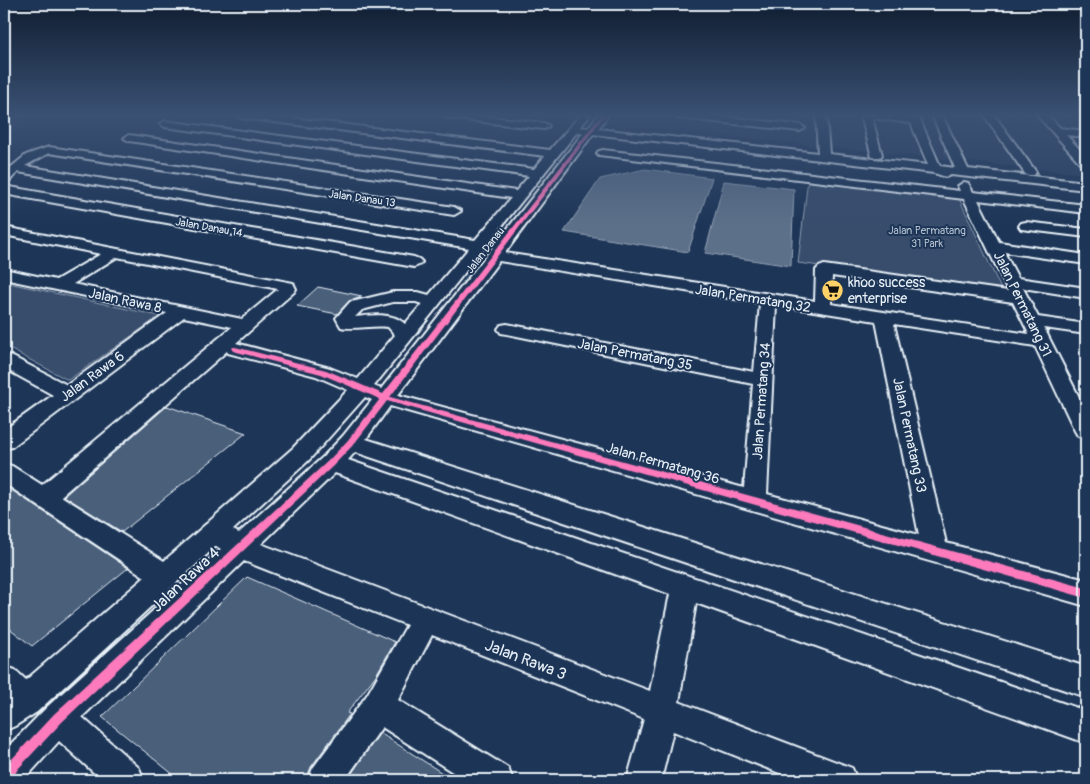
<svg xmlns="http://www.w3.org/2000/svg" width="1090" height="784" viewBox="0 0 1090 784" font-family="Pangolin,sans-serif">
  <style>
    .built { fill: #2a4162 }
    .green { fill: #374d6c; stroke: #909fb2 }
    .water { fill: #5d7089; stroke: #95a4b5 }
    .building { fill: #495e7a; stroke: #e8f1f8 }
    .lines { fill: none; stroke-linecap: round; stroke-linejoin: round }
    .minor-casing { stroke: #e8f1f8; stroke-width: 4 }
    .minor { fill: #1d3557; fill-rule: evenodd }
    .cycleway-casing { stroke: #1d3557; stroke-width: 3 }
    .cycleway { fill: #fd7abc; fill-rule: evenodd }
    .labels { text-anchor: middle; stroke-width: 4; stroke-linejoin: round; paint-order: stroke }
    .far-street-label { font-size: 11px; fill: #e8f1f8; stroke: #1d3557 }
    .far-park-label { font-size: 11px; fill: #b3c0ce; stroke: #1d3557 }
    .poi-label { font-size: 14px; fill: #e8f1f8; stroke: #1d3557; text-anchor: start }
    .street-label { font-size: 14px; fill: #e8f1f8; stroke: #1d3557 }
    .near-street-label { font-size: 16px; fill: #e8f1f8; stroke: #1d3557 }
  </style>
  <rect width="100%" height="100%" fill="#1d3557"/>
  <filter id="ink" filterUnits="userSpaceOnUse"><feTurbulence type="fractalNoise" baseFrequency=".02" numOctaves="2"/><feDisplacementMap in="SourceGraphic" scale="10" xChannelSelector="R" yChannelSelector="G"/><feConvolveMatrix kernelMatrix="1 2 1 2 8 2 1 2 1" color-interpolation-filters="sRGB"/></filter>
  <g filter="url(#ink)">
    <path class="built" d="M4,115H25L22,127L4,130Z
      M610,115H1086V174L605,123Z"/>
    <path class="green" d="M808,178L958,196L1002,291L798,263Z
      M4,282L159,316H160L68,380L4,346Z"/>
    <path class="water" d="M645,169L712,178L688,252L564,232L600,179Z
      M724,181L794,189L791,266L705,253Z"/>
    <path class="building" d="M318,287L362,296L359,298L349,301L337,314L297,306Z
      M167,406L246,433L122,532L64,496Z
      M4,485L128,568L32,646L4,624Z
      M247,577L395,642L376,675L347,713L350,714L311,767L306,780H180L102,717Z
      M380,733L453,780H347Z"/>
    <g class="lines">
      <defs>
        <path id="minor" d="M237,115H268L550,150L580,115H590L580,127L588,128L598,115H608L598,129L818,153L816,115H826L829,154L928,165L911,123L872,118L882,155L880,157H872L861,115H918L940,166L955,168L932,115H942L968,169L1086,182V190L951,175L946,177L934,173L593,134L505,253L815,301L816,270L819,267L824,265L1008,291L964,199L599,155L597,153L599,151L603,150L960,191L958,186L964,182L968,183L973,192L1086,205V213L978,200L999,242L1086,255V264L1004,252L1018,278L1086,288V298L1023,288L1038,317L1086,324V334L1044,328L1086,411V439L1078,436L1075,431L1035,346L894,324L946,543L1086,580V606L390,406L366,439L1086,667V697L355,452L348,460L1086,711V743L696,603L679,702L852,768L857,780H797L673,731L661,780H627L644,719L432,635L398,700L508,768L513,780H465L382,727L345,780H308L313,768L367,695L407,625L244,561L82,717L139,768L144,780H102L59,741L24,780H4V751L47,707L221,549L216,546L37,712L15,726L4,731V666L15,670L26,680L145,577L4,483V463L12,466L42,485L232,327L184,317L12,447L4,449V430L53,395L4,368V354L11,356L67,385L167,313L4,279V269L56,280L101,254L4,235V227L293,283L296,289L294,292L236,343L330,368L358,379L395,335L388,327C373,325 353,330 341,327L336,318L350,302L356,301L393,292H418L429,295L469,248L18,172L8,182L4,183V173L26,155L49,147L454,207L461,211L454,215L49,153L25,166L475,240L511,198L129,141L124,138L129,135L516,191L529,176L165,127L160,124L165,121L534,169L545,156L242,118ZM577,132L583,133L381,389L374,386ZM117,257L278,289L242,319L73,284ZM499,261L760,303L754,372L507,324L501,325L498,329L501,333L507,334L753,384L744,488L398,395ZM832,276L1013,302L1029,334L831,304ZM393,302H416L422,304L405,324C393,312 371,315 355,317L362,310ZM776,305L876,321L919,535L767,494ZM227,351L228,353L316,376L348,390L293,448L164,561L61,496ZM365,397L372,400L343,436L323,457L239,533L233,530L309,460ZM335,473L670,594L650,691L261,544Z
          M443,115H476L544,123L549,126L544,129L448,118Z
          M673,115H708L800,125L805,128L800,131L678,118Z
          M984,115H994L1036,172L1034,175H1026Z
          M1037,115H1048L1060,128L1086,131V137L1066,135L1086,156V166L1082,165Z
          M4,186L414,257L419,259L422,262L419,265L414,267L4,194Z
          M1026,222L1086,229V237L1021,229L1019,226L1021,223Z"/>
      </defs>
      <use href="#minor" class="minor-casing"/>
      <use href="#minor" class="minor"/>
      <defs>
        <path id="cycleway" d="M601,115H605L390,397L1086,588V598L387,401L354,444L334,465L62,722L18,769L11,780H4V769L10,761L54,714L328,461L348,440L380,399L321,374L233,351L232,349L233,347H235L326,370L383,394Z"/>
      </defs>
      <use href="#cycleway" class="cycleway-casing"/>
      <use href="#cycleway" class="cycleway"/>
    </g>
  </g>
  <linearGradient id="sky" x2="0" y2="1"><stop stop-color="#101d30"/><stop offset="0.51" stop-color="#3a5174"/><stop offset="1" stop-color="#3a5174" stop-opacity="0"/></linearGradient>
  <rect width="1090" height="225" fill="url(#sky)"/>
  <defs>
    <symbol id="supermarket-disc" viewBox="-11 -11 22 22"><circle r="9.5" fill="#ffd166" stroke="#1d3557"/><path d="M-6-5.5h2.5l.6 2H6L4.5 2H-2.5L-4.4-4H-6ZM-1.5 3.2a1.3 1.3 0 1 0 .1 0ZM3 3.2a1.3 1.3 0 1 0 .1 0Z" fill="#111"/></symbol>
  </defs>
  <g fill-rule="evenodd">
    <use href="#supermarket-disc" x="820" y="278" width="25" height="25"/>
  </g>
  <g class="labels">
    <g class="far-street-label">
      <text transform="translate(362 198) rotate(8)" y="4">Jalan Danau 13</text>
      <text transform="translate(209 227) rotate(10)" y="4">Jalan Danau 14</text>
      <text transform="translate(485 250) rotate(-52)" y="4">Jalan Danau</text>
    </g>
    <g class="far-park-label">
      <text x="927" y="234">Jalan Permatang<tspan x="927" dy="13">31 Park</tspan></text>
    </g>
    <g class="poi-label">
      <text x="848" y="287">khoo success<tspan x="848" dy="16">enterprise</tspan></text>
    </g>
    <g class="street-label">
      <text transform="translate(753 298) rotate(9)" y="5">Jalan Permatang 32</text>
      <text transform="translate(125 300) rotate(12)" y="5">Jalan Rawa 8</text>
      <text transform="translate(1023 304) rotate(64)" y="5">Jalan Permatang 31</text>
      <text transform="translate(635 354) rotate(11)" y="5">Jalan Permatang 35</text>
      <text transform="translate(92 376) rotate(-36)" y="5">Jalan Rawa 6</text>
      <text transform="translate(761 401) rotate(-86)" y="5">Jalan Permatang 34</text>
      <text transform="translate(910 435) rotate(78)" y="5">Jalan Permatang 33</text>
      <text transform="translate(663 463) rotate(16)" y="5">Jalan Permatang 36</text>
    </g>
    <g class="near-street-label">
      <text transform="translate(185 579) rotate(-43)" y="6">Jalan Rawa 4</text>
      <text transform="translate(526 659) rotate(21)" y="6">Jalan Rawa 3</text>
    </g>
  </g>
  <rect width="1090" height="784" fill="none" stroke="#1d3557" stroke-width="20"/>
  <rect x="10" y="10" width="1070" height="764" fill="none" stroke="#e8f1f8" stroke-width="2" filter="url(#ink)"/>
</svg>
